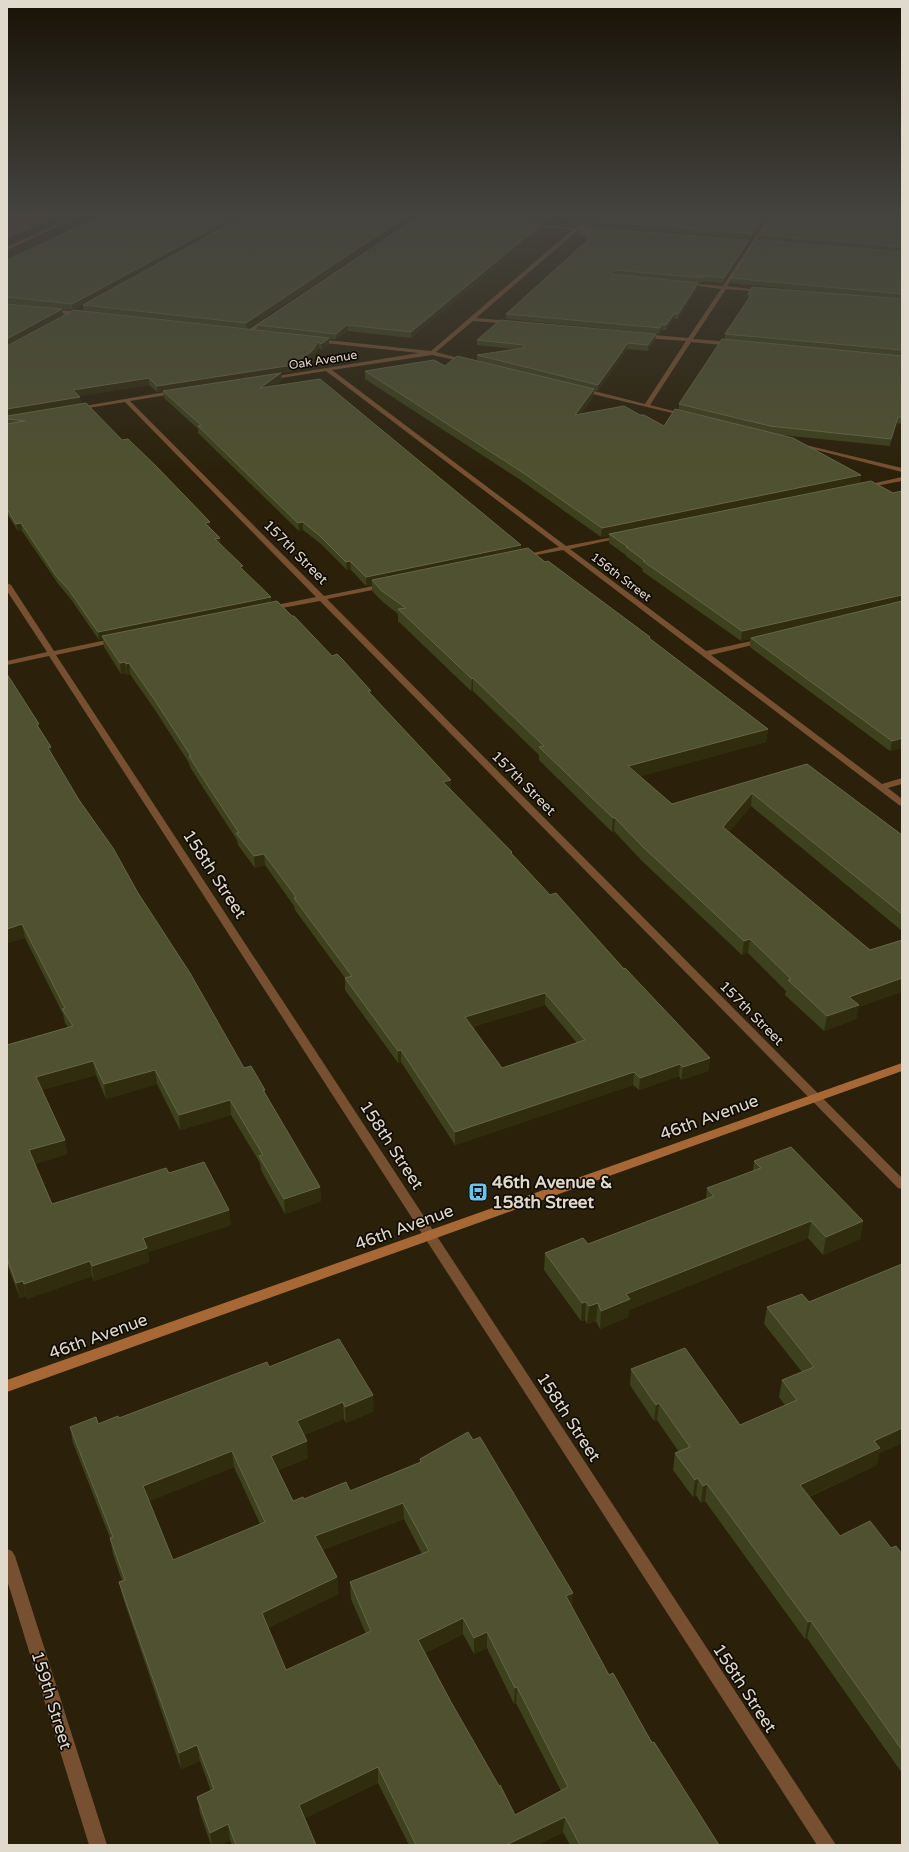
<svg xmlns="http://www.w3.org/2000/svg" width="909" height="1852" viewBox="0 0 909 1852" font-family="'Varela Round',sans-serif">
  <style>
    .green { fill: #6f3932 }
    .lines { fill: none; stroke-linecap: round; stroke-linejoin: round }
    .street { fill: #775031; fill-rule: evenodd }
    .secondary { fill: #a76835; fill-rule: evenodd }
    .wall { fill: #3d411d; fill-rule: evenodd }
    .shaded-wall { fill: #2f2d0e }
    .building { fill: #4f5130; stroke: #666648; fill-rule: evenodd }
    .labels { text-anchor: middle; stroke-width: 3.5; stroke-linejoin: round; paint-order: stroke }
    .far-street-label { font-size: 12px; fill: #e0dacc; stroke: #100b04 }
    .street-label { font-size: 14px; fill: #e0dacc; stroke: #100b04 }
    .near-street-label { font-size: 17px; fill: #e0dacc; stroke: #100b04 }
    .near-poi-label { font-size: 17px; font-weight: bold; fill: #e0dacc; stroke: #100b04; text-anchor: start }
  </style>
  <rect width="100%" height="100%" fill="#2b210a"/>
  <path class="green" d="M7,215H60L7,239Z"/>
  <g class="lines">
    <path class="street" d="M77,215H82L7,250V247Z
      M413,215H433L435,216L433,217Z
      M591,215H595L580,229H583V231H577L476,318L510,321L512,324L473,321L436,352L469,361V363L432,355L332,370L566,546L624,535V537L570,549L706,651L765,638V642L711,655L882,784L902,778V784L888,788L902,799V806L899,805L563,550L520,558V556L559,547L326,371L268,380L265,378L419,353L315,342V340L317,339L431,351L572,230L531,226L529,224L575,228Z
      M770,215H774L727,286L765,291L763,292L726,289L693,339L733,342L736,344L733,346L691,342L650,405L689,415V417L580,391L579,390L582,388L645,404L686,341L643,338L640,336L643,334L688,338L721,289L683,284L685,283L723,286Z
      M51,309L82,312L85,314L82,316L49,312Z
      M266,318L271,319L249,334H245V332Z
      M177,390L180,392L179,393L130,401L324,596L388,583V587L327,599L902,1178V1189L898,1188L320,601L266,611V607L316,597L125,402L76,410L73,408Z
      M793,442L902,468V472L793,444Z
      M902,477V481L865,488L862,486Z
      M7,583L11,585L54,651L116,638L120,640L116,642L56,655L836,1845H817L49,656L7,665V661L47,652L7,591Z
      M7,1549L12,1551L15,1556L107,1845H89L7,1580Z"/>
    <path class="secondary" d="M902,1063V1071L7,1392V1380Z"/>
  </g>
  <path class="wall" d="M104,215H413V217L247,329L257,330V325L421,215H559L548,223H542H543V228L411,338L348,331L336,339H329V345L322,350L319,348L312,357L293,371L281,373L282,380L273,386L521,550L545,562L650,639L768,729L766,742L640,776L672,804L807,764L902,835V931L751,806L729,832L870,950L902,940V993L901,992L858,1007L856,1019L824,1031L785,995L786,991L748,953L742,955L641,860L614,831L612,832L539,760V755L473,691H471L398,621V614L383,602L372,591V585L366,586L351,570H347L321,544L303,530L299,531L198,433V429L164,398L163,391L157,392L149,385L79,396L80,397L81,404L122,440L210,522V528L221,545L271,602L332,656L371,694L451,780V790L512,852V854L550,895L624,969L710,1058L708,1071L681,1080L679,1076L639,1090L633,1085L455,1145L401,1062L398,1063L345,990V978L295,910L294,906L265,865L255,868L238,845L237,840L209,797L190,767L189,763L155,710L130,674L127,675L126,673L121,674L104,647L103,639L99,640L70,598L59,585L22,531H18L7,514V346L212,325L84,311L83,305L200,240L73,310L62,309L63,315L43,307L7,303V260ZM545,1005L577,1043L502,1068L472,1027Z
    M563,215H589L576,225H572Z
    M592,215H768L751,239L585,226V220Z
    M902,215V424L897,423L890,446L781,435L860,483L902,748L890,751L750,647V639L741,641L642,571L643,569L626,556V555L609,543V536L601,537L522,481L365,379V371L445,366L477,361V355L513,349L477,345V340H655L648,351L627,349L598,391L594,390L593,397L581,414L640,415L664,426L679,410V404L725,340V334L748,300V294L831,293L731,283V278L760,240V235Z
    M578,227L748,245L723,283L703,281L702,283L666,280L698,288L678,319H674L666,330H662L659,334L506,319V314L587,241L578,232Z
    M39,724V728L51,747L52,755L79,800L138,893L244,1068L265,1090V1094L320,1187L321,1201L285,1214L261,1170L260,1163L231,1115L180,1130L157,1084L106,1099L96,1075L42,1090L65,1140L67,1154L35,1164L52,1204L169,1173L231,1225L148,1252L149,1262L94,1281L92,1276L27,1299L26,1296L20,1298L7,1264V1045L68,1027L65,1023L63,1014L25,938L7,943Z
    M754,1161L863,1221L860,1239L823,1255L808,1238L629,1310L628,1317L600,1329L596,1321L587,1324L585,1320L581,1321L544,1270L545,1253L588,1244L706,1199L707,1188L753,1171Z
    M902,1264V1443L879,1453L877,1465L809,1497L840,1536L891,1548L902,1554V1773L807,1638L805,1639L705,1501L701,1503L696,1495L693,1497L673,1470L675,1453L679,1452L657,1420L654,1421L630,1385L631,1369L740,1425L785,1405L779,1397L782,1380L802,1372L764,1324L767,1307L809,1302Z
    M269,1367L374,1411L346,1423L344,1419L304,1435L308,1458L278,1470L293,1501L304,1499L350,1491L420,1462V1459L572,1608L609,1675L719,1845H570L563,1832L537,1845H409L378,1783L305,1818L316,1845H232L230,1840L220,1845H211L200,1813L197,1797L211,1791L200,1761L181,1769L123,1598L119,1582L122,1581L113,1554L110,1538L73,1443L70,1427L98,1424L119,1418ZM234,1467L260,1524L173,1560L149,1501ZM404,1519L422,1554L350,1582L351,1599L366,1634L286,1670L268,1628L338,1594L337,1577L322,1550ZM463,1634L474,1654L487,1648L514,1704L516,1703L561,1791L515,1815L451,1702L425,1653Z"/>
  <path class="shaded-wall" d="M237,215H247L73,310L72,304Z
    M408,215H413V217L247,329L246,323Z
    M553,215H559L548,223L549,218Z
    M582,215H589L576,225V220Z
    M765,215H768L751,239L752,234Z
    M543,223V228L411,338V332Z
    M749,240L748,245L723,283L724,278Z
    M615,270V276L612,277L613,272Z
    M698,283V288L678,319V314Z
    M62,309L63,315L7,346V339Z
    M675,313L674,319L666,330V325Z
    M662,324V330L659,334L660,328Z
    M347,325L348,331L336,339V334Z
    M656,334L655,340L648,351V345Z
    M329,338V345L322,350L321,344Z
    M318,342L319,348L312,357L293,371L281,373L282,380L260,395V388L281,373L157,392V386Z
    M628,343L627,349L598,391V385Z
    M149,378V385L74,397L73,390Z
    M594,389L593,397L575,423V415Z
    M80,397L81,404L7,416V409Z
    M898,417L897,423L890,446L891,439Z
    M861,475L860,484L609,534V536L601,537L602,528Z
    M210,522L211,529L205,523Z
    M303,522V530L299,531L298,523Z
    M21,523L22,531H18L16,524Z
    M220,538L221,546L215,539Z
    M521,545V553L372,580V585L366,586V577Z
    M350,561L351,570H347L346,562Z
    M902,595V604L751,638L750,639L741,641L742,631Z
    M271,597V605L102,636L103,639L99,640L98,632Z
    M125,662L126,673L121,674L120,663Z
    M129,663L130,674L127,675L126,664Z
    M473,678V691H471L472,679Z
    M768,729L766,742L628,780V766Z
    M902,738V748L890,751L892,741Z
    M51,747L53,760L48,748Z
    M451,780V792L443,782Z
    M752,793L751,806L722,841L723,827Z
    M613,818H615L614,831L612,832Z
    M264,854L265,865L255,868L254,856Z
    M22,924L25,938L7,943V929Z
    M750,939L748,953L742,955L744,941Z
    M902,978V986L901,992L858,1007L856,1019L824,1031L827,1016L849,997Z
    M545,993V1005L465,1029V1017Z
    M401,1050V1062L398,1063V1051Z
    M710,1058L708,1071L681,1080L683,1067Z
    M93,1061L96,1075L39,1091L36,1077Z
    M680,1064L679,1076L639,1090L640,1078Z
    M155,1070L157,1084L106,1099L104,1084Z
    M634,1072L633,1085L455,1145V1132Z
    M230,1100L231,1115L180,1130L179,1115Z
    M65,1140L67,1154L32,1165L29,1150Z
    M320,1187L321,1201L285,1214L284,1199Z
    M229,1210L231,1225L148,1252L149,1262L94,1281L92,1266L143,1238Z
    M811,1221L808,1238L629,1310L628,1317L600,1329L601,1311L626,1294Z
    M863,1221L860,1239L823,1255L826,1237Z
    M90,1261L92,1276L27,1299L24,1284Z
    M23,1281L26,1296L20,1298L16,1283Z
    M586,1302L585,1320L581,1321L582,1303Z
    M598,1303L596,1321L587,1324L589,1306Z
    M373,1395L374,1411L346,1423L345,1407Z
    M343,1402L344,1419L298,1437L297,1421Z
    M659,1403L657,1420L654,1421L656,1405Z
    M902,1428V1443L879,1453L877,1465L797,1502L800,1485L874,1441Z
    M307,1441L308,1458L272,1472L271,1456Z
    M232,1451L234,1467L146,1503L143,1486Z
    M698,1478L696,1495L693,1497L695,1480Z
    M707,1484L705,1501L701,1503L703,1486Z
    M403,1503L404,1519L316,1552L315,1536Z
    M337,1577L338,1594L264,1630L262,1613Z
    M573,1593L572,1609L566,1596Z
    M463,1618V1634L419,1656L418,1640Z
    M811,1621L807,1638L805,1639L808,1622Z
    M487,1632V1648L474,1654V1638Z
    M517,1687L516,1703L514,1704L515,1688Z
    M197,1745L200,1761L181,1769L179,1753Z
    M378,1767V1783L301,1820L299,1805Z
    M565,1817L563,1832L537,1845H506Z
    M228,1824L230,1840L220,1845H212L210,1833Z"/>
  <path class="building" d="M104,215H237L72,304L7,297V260Z
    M246,215H408L246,323L83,305Z
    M421,215H438L543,223L411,332L347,325L336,334L257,325Z
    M503,215H553L549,218Z
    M568,215H582L576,220H573Z
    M592,215H765L752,234L585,220Z
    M773,215H902V247L760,235Z
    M578,227L749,240L724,278L703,276L702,278L615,270L613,272V274L698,283L678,314L675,313L666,325L662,324L660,328L506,314L589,239Z
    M756,240L902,252V294L731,278Z
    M752,287L902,299V350L725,334L751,295L748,294Z
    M7,304L62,309L7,339Z
    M74,310L329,338L321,344L318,342L312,351L293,365L157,386L149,378L73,390L80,397L7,409V346Z
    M500,320L656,334L648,345L628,343L598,385L477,355L524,348V345L477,340Z
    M722,339L902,356V417H898L891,439L770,426L679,404Z
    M457,356L594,389L575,415L624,406L640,415H644L664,426L675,409L793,438L861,475L602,528L522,472L365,371L434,360L445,366Z
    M281,373L260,388L320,379L521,545L366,577L350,561L346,562L320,536L303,522L298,523L198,426L201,425L163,391Z
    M86,403L122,440L128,439L156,466L210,522L205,523L220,538L215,539L243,566L240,567L271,597L98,632L69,590L57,577L21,523L16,524L7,509V424L25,421L7,419V416Z
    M871,481L893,493L902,491V595L742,631L643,561H645L626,547H628L609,534Z
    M528,548L545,562L548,561L650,637L649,638L768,729L628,766L672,804L807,764L902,835V914L752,793L723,827L870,950L902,940V978L849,997L859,1005L827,1016L788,980L791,979L750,939L744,941L643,847L615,818H613L539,747L544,746L473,678L472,679L398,609L406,608L382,591L372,580Z
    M277,601L292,616H294L332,656L337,654L343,660L371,691H368L451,780L443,782L512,852L511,853L550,895L556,893L624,969L625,968L710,1058L683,1067L680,1064L640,1078L634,1072L455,1132L401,1050L398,1051L345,978L352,976L294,898L296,897L264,854L254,856L236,833H239L208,786L189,756H191L154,699L129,663L126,664L125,662L120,663L102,636ZM545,993L585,1040L502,1068L465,1017Z
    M902,601V738L892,741L751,638Z
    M7,674L39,724L37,725L51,747L48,748L79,800L113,848L138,893L190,973L244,1068L251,1066L265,1090H263L320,1187L284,1199L259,1156L263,1155L230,1100L179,1115L155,1070L104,1084L93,1061L36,1077L65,1140L29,1150L52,1204L166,1168L169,1173L204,1162L229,1210L143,1238L147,1248L92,1266L90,1261L24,1284L23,1281L16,1283L7,1258V1045L73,1026L62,1009L65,1008L22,924L7,929Z
    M791,1147L863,1221L826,1237L811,1221L626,1294L630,1299L601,1311L598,1303L589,1306L586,1302L582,1303L545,1253L583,1238L588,1244L714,1196L707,1188L761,1168L754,1161Z
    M902,1264V1428L874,1441L880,1448L800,1485L840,1536L870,1521L891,1548L896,1546L902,1554V1750L811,1621L808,1622L707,1484L703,1486L698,1478L695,1480L675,1453L690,1447L659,1403L656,1405L631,1369L685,1348L740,1425L797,1400L782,1380L814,1367L767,1307L802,1294L809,1302Z
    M339,1339L373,1395L345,1407L343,1402L297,1421L307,1441L271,1456L293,1501L303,1497L304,1499L346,1482L350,1491L421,1462L420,1459L468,1432L473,1440L480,1437L573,1593L566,1596L609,1675L613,1673L652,1743L654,1742L719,1845H580L565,1817L506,1845H416L378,1767L299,1805L316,1845H236L228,1824L210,1833L197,1797L214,1789L197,1745L179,1753L119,1582L125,1580L110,1538L113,1537L70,1427L96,1417L98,1424L118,1416L119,1418L267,1362L269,1367ZM232,1451L265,1522L173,1560L143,1486ZM403,1503L429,1551L350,1582L371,1631L286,1670L262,1613L337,1577L315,1536ZM463,1618L474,1638L487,1632L515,1688L517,1687L568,1787L515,1815L500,1785L499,1786L451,1702L418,1640Z"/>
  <linearGradient id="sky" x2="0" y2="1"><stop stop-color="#181206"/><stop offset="0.45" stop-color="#44433e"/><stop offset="1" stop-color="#44433e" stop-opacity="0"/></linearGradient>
  <rect width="909" height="474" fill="url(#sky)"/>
  <defs>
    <symbol id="bus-square" viewBox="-11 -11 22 22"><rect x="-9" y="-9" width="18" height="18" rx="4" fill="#68c4f0" stroke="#100b04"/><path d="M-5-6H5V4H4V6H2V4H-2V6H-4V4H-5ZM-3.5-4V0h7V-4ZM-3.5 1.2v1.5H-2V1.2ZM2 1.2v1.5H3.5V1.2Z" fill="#111"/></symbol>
  </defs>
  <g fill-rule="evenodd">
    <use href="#bus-square" x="467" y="1181" width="22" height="22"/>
  </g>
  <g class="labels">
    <g class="far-street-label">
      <text transform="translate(323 360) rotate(-9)" y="4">Oak Avenue</text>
      <text transform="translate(621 577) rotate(37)" y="4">156th Street</text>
    </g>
    <g class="street-label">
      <text transform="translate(296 552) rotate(45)" y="5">157th Street</text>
      <text transform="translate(524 783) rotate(45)" y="5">157th Street</text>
      <text transform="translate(752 1013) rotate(45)" y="5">157th Street</text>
    </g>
    <g class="near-street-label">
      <text transform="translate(215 874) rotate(57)" y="6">158th Street</text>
      <text transform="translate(709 1117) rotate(-20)" y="6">46th Avenue</text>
      <text transform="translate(392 1145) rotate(57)" y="6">158th Street</text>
      <text transform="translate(404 1227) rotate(-20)" y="6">46th Avenue</text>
      <text transform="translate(98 1336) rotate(-20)" y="6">46th Avenue</text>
      <text transform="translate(569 1417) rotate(57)" y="6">158th Street</text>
      <text transform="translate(745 1688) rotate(57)" y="6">158th Street</text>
      <text transform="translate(52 1700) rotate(73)" y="6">159th Street</text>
    </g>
    <g class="near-poi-label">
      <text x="492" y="1188">46th Avenue &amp;<tspan x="492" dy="20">158th Street</tspan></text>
    </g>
  </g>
  <rect width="909" height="1852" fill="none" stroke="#e0dacc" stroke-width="16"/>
</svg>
